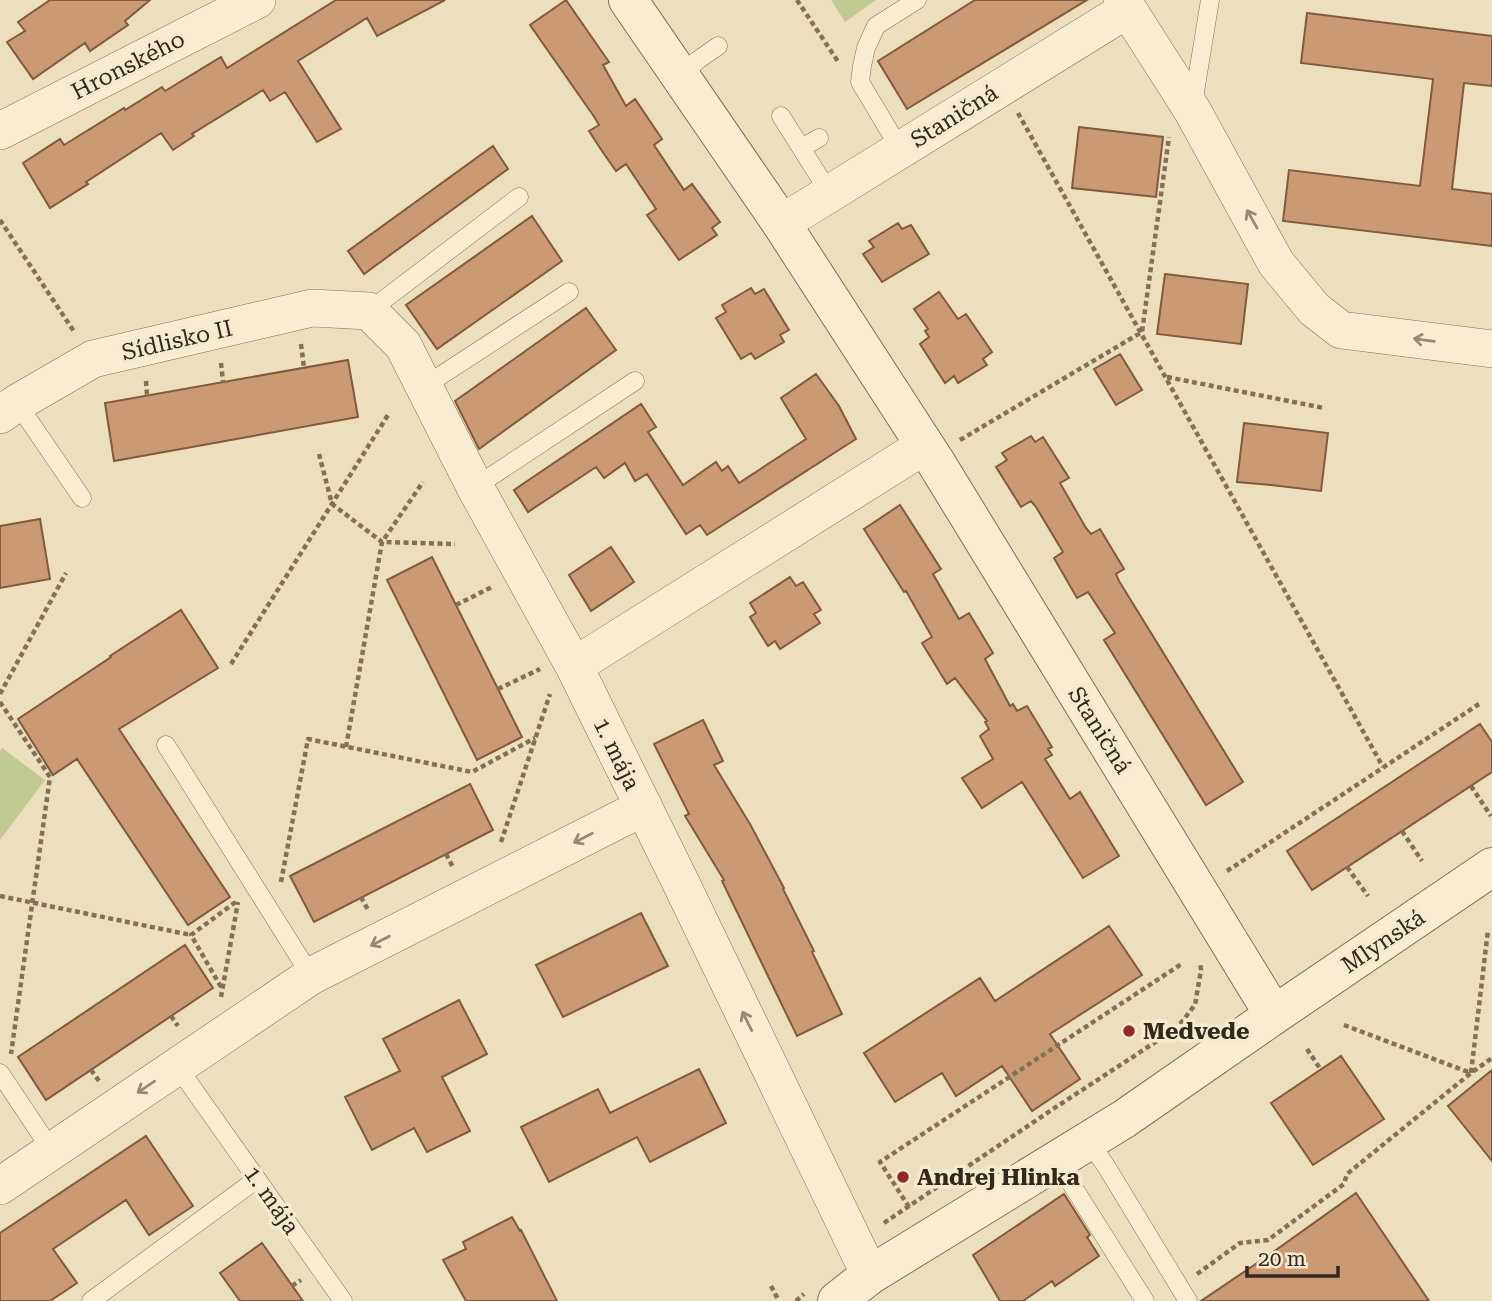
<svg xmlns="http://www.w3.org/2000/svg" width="1492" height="1301" viewBox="0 0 1492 1301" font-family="'Roboto Serif',serif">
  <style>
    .green { fill: #c2ca93 }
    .building { fill: #ca9a75; stroke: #825a3e; stroke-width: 2 }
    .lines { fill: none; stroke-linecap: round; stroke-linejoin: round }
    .service-casing { stroke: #847057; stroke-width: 19 }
    .minor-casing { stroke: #847057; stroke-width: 38 }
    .tertiary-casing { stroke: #847057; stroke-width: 40 }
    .path { stroke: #847057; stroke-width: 4.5; stroke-dasharray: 5 3.5; stroke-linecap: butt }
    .service { stroke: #f8edd1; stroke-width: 18 }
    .minor { stroke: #f8edd1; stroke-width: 37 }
    .tertiary { stroke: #f8edd1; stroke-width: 38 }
    .oneway { stroke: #968a76 }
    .poi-dot { fill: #912a29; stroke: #f4eacd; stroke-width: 2.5 }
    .labels { text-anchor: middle; stroke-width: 7; stroke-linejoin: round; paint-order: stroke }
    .street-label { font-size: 23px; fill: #34281c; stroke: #f4eacd }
    .poi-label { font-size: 23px; font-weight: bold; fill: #34281c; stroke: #f4eacd; text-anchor: start }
  </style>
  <rect width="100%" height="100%" fill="#ecdfbe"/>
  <path class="green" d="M831,0H876L845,22Z
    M2,748L45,780L0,840V751Z"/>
  <path class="building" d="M50,0H150L125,21L128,25L90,51L85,43L33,79L7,42L25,31L18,22Z
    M336,0H445L377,36L367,18L298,61L341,129L317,142L285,92L270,101L263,90L192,134L194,136L173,150L161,133L86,182L88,184L50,208L23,163L60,139L64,145L124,108L125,110L162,87L165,91L221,57L227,68Z
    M566,0L609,62L603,65L626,106L635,99L662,139L654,145L684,190L692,184L720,222L712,228L717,235L679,260L647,215L656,209L626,164L616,171L602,151L589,131L599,125L595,118L530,25Z
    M975,0H1087L907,109L878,61Z
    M1307,13L1492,36V86L1464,83L1452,189L1492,194V246L1283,221L1289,170L1420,186L1433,79L1301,63Z
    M1079,127L1163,137L1156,197L1072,188Z
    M493,146L508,169L364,274L348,251Z
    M532,216L562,261L437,349L406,305Z
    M898,223L902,229L911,225L929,254L882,282L863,254L874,247L869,241Z
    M1165,274L1248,284L1241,344L1157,334Z
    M751,288L755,294L764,289L789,330L780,335L784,342L755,359L751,353L741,359L716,318L726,312L722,305Z
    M939,292L958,319L966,314L992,352L983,359L987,365L958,383L954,376L945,383L920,344L929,337L925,331L928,329L914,309Z
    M586,308L616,350L479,449L455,401Z
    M1120,354L1142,390L1116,405L1094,369Z
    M348,360L358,417L114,461L105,403Z
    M816,374L839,406L856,439L707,535L700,525L686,534L647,474L635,481L625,463L604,478L596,467L528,512L514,490L641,404L656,427L648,432L683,485L716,462L722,471L728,466L739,483L806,439L781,398Z
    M1244,423L1328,433L1321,491L1271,485L1237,482Z
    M1031,436L1035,442L1043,437L1069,478L1060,483L1086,528L1091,534L1100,529L1124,569L1116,574L1119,581L1243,782L1206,805L1104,640L1115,633L1088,592L1077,598L1054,558L1063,552L1036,507L1031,501L1021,507L996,467L1007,460L1002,453Z
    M900,505L941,569L933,574L959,619L969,613L993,653L985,659L1010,706L1013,704L1017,711L1027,706L1052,747L1048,749L1052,755L1045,759L1070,799L1080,792L1119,856L1083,878L1022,782L982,808L962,778L993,759L980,736L989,729L985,722L987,721L955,678L947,684L922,643L932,637L906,591L904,592L864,529Z
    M40,519L50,579L0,588V526Z
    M611,547L634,582L591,611L569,575Z
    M432,557L522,737L477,760L387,580Z
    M790,577L796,586L803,582L821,610L814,614L820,623L780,649L775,641L768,646L750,617L756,613L750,603Z
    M181,610L218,668L119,729L230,897L188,925L77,759L53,775L18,719L111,657L110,656Z
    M703,720L723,761L714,765L750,824L784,888L783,889L814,951L812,952L842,1014L797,1036L722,881L724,880L685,816L689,814L654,744Z
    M1480,724L1492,742V772L1312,890L1287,851Z
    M470,784L493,830L314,922L290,876Z
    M641,913L668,966L563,1017L536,965Z
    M1109,926L1142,975L1050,1034L1080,1079L1032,1111L1002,1066L956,1096L942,1073L895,1102L864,1053L980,978L995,1001Z
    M185,945L213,988L46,1100L18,1057Z
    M459,1000L487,1054L442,1077L470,1131L427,1152L414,1128L372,1150L345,1097L400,1071L383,1039Z
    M1341,1056L1384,1119L1313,1165L1271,1103Z
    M699,1069L726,1123L650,1162L637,1137L549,1182L521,1127L598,1089L610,1113Z
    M1492,1070V1161L1448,1106Z
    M146,1136L193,1206L149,1235L126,1200L53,1249L77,1283L50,1301H0V1233Z
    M1356,1193L1429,1301H1201L1269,1255Z
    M1064,1194L1090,1235L1087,1237L1099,1256L1055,1286L1052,1281L1023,1301H1000L973,1255Z
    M512,1217L520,1231L521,1230L557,1301H466L443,1260L466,1249L463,1242Z
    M262,1243L303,1301H240L220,1273Z"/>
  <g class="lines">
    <defs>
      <path id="service" d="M680,75L698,60L718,46
        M1193,104L1210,0
        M781,116L830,194
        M801,148L819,138
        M900,149L860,82L862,66L866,48L876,26L917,0
        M369,311L519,197
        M423,387L569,292
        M17,403L82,498
        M475,487L635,381
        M166,745L311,976
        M177,1066L343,1301
        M0,1073L52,1151
        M1089,1142L1106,1166L1188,1301
        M1059,1160L1072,1185L1145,1301
        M91,1301L257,1179"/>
      <path id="minor" d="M1122,0L1192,110L1276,263L1314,309L1341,330L1492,349
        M0,131L257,0
        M781,223L808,207L1128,9
        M0,415L17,403L93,359L312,308L369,311L403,345L475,487L574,666L679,879L870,1275
        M574,666L924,446
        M0,1186L311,976L644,807"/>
      <path id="tertiary" d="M628,0L781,223L935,461L1274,1015
        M837,1301L870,1275L1124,1119L1274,1015L1492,867"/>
    </defs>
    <use href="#service" class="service-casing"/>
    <use href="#minor" class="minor-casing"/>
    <use href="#tertiary" class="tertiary-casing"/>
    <path class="path" d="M797,0L839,63
      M1018,113L1383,767
      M0,220L75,333
      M301,344L304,368
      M221,363L223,382
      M1167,377L1324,408
      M146,381L147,395
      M960,440L1142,332L1169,137
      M319,454L332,504L382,542L455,544
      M456,605L494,586
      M231,664L388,415
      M498,689L540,669
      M0,694L66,573
      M0,702L50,777L11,1054
      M346,747L382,542L423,482
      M1471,786L1491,816
      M1402,831L1422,861
      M501,842L550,694
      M446,854L454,869
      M1347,867L1368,896
      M1227,871L1479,704
      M281,882L308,739L472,772L535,738
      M0,896L191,935
      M361,897L368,910
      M221,987L191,935L237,901
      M221,997L238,902
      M171,1016L178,1026
      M1344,1025L1471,1073L1488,930
      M1307,1049L1321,1070
      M91,1070L99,1081
      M909,1207L880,1162L1183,963
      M884,1223L1053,1109L1177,1028L1195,1005L1201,970L1200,962
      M1197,1274L1240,1243L1268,1240L1344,1184L1347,1174L1471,1073L1492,1058
      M292,1286L301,1280
      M771,1286L779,1301
      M796,1301L804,1294"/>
    <use href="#service" class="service"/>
    <use href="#minor" class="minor"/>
    <use href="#tertiary" class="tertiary"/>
  </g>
  <defs><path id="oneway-shaft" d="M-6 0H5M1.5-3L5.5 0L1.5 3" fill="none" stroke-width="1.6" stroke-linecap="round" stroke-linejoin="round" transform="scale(1.75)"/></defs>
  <g class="oneway">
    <use href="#oneway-shaft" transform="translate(1252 219) rotate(-119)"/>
    <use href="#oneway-shaft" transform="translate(1424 340) rotate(-173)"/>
    <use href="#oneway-shaft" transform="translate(583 838) rotate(153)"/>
    <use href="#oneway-shaft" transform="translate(380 941) rotate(153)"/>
    <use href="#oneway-shaft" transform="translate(747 1021) rotate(-116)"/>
    <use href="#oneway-shaft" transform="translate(146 1087) rotate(146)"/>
  </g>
  <g class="poi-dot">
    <circle cx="1129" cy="1031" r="7"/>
    <circle cx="903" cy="1177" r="7"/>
  </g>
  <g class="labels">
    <g class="street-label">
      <text transform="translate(128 65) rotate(-27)" y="8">Hronského</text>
      <text transform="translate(954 116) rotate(-32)" y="8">Staničná</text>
      <text transform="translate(177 340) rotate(-13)" y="8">Sídlisko II</text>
      <text transform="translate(1100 730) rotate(58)" y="8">Staničná</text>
      <text transform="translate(617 754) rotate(64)" y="8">1. mája</text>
      <text transform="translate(1383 941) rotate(-34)" y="8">Mlynská</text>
      <text transform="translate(272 1200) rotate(55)" y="8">1. mája</text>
    </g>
    <g class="poi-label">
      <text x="1143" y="1039">Medvede</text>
      <text x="917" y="1185">Andrej Hlinka</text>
    </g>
  </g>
  <path d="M1247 1266v10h91v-10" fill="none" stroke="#34281c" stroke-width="3.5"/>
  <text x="1258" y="1266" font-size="21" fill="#34281c" stroke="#f4eacd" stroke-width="5" paint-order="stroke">20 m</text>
</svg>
